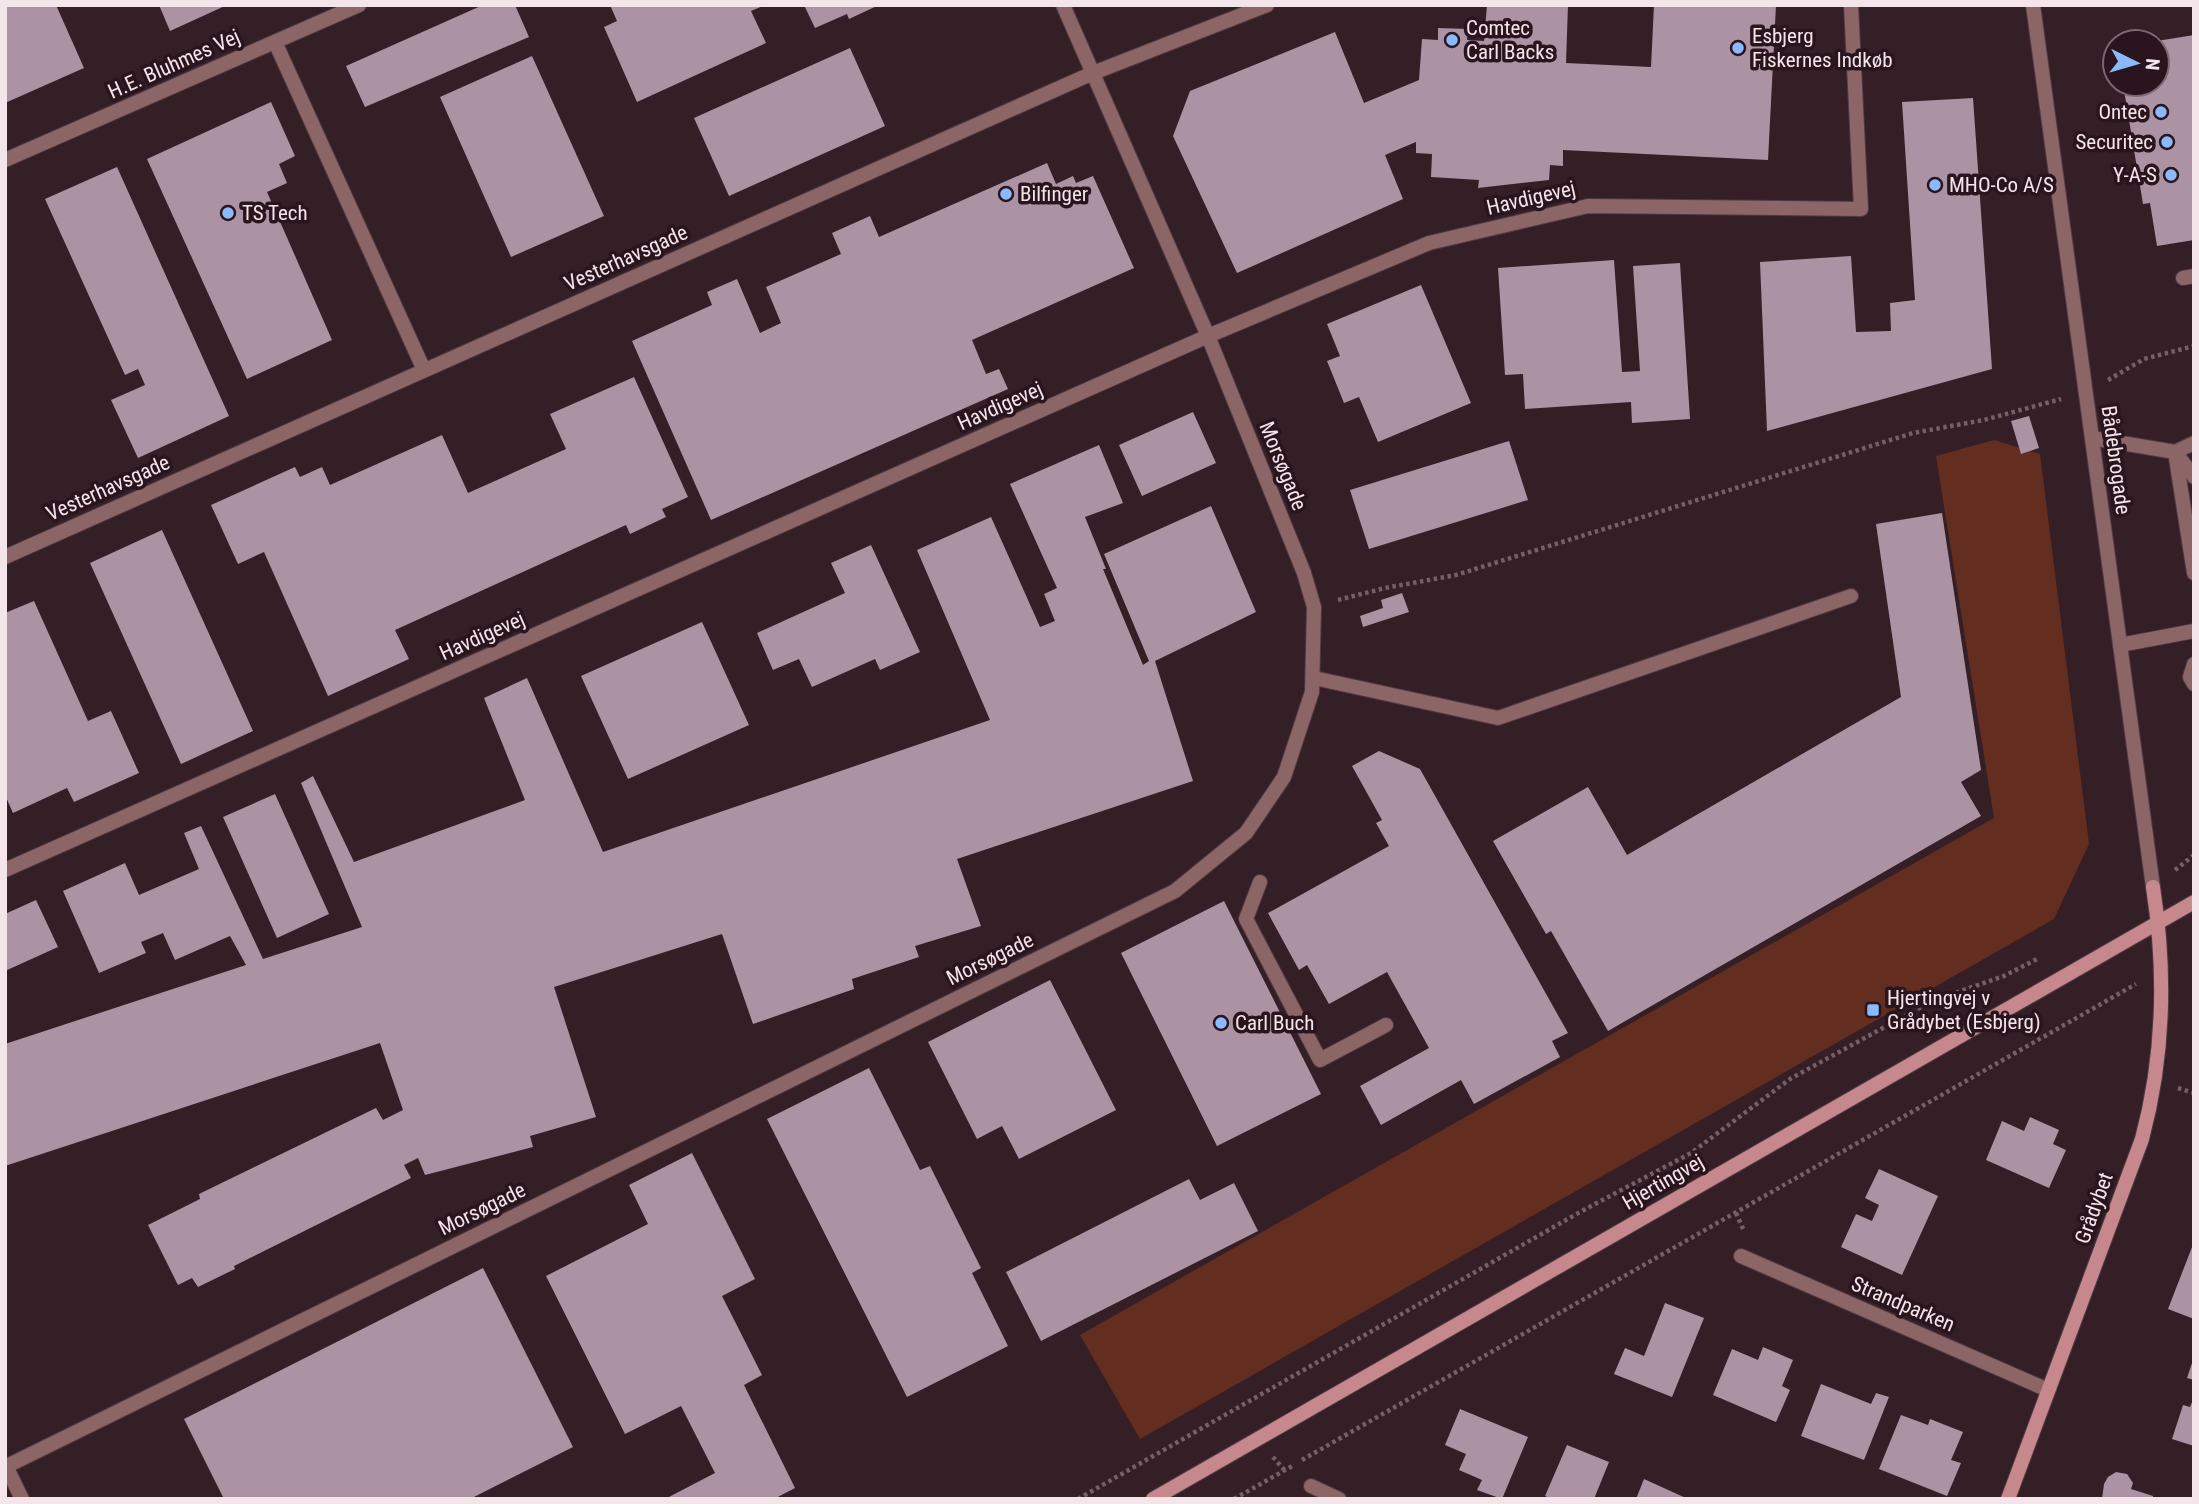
<svg xmlns="http://www.w3.org/2000/svg" width="2199" height="1504" viewBox="0 0 2199 1504" font-family="'Roboto Condensed',sans-serif">
  <style>
    .green { fill: #632d20 }
    .building { fill: #ab93a4 }
    .lines { fill: none; stroke-linecap: round; stroke-linejoin: round }
    .lane-casing { stroke: #503b42; stroke-width: 16 }
    .street-casing { stroke: #503b42; stroke-width: 16 }
    .secondary-casing { stroke: #503b42; stroke-width: 16 }
    .path { stroke: #746067; stroke-width: 4.5; stroke-dasharray: 3.5 3.5; stroke-linecap: butt }
    .lane { stroke: #8c6567; stroke-width: 14 }
    .street { stroke: #8c6567; stroke-width: 14 }
    .secondary { stroke: #c6888c; stroke-width: 14 }
    .poi-dot { fill: #8bbafc; stroke: #2a151e; stroke-width: 2.5 }
    .labels { text-anchor: middle; stroke-width: 7; stroke-linejoin: round; paint-order: stroke }
    .poi-label { font-size: 21px; fill: #f4e5ea; stroke: #2a151e; text-anchor: start }
    .street-label { font-size: 21px; fill: #f4e5ea; stroke: #2a151e }
  </style>
  <rect width="100%" height="100%" fill="#351f27"/>
  <path class="green" d="M1994,440L2040,454L2089,844L2054,919L1140,1439L1080,1335L1994,818L1936,456Z"/>
  <path class="building" d="M5,5H56L84,68L5,103Z
    M159,5H227L170,31Z
    M483,5H515L529,37L365,107L346,66Z
    M610,5H765L751,11L766,43L637,102L604,27L617,21Z
    M804,5H879L849,19L847,14L815,28Z
    M1487,5H1568L1566,63L1651,67L1654,5H1776L1768,160L1563,150V166L1550,165L1549,180L1478,188L1479,180L1431,177L1432,154L1416,153V142L1385,155L1403,199L1237,273L1173,136L1190,91L1335,32L1364,103L1419,80L1422,39L1438,40V28L1468,29L1467,40L1484,41Z
    M2194,35V240L2157,246L2150,203L2143,204L2123,84H2157V41Z
    M850,48L885,126L729,196L694,118Z
    M532,56L604,216L511,257L440,97Z
    M1973,98L1992,369L1767,431L1760,262L1851,256L1856,332L1891,331L1890,303L1915,300L1902,102Z
    M271,102L295,156L279,164L287,183L267,192L332,340L247,379L147,159Z
    M1047,163L1056,184L1073,176L1076,183L1093,176L1134,268L972,340L986,374L999,369L1008,389L711,520L632,341L712,305L707,292L737,279L760,333L781,323L766,287L841,254L832,233L870,216L879,237Z
    M117,167L229,416L138,458L111,400L145,385L138,369L125,375L45,199Z
    M1614,260L1622,372L1640,371L1633,266L1680,263L1690,419L1632,423L1631,402L1525,409L1523,374L1505,375L1498,268Z
    M1421,285L1471,403L1378,442L1359,397L1344,403L1327,361L1340,356L1327,324Z
    M634,377L688,497L662,509L666,517L630,534L626,525L395,630L409,659L328,696L264,552L238,564L211,505L295,467L300,477L322,467L330,485L442,435L468,493L566,449L550,414Z
    M1193,412L1216,463L1142,496L1119,445Z
    M2029,416L2039,448L2021,454L2011,421Z
    M1509,441L1528,500L1369,549L1350,490Z
    M1099,445L1123,503L1085,517L1106,569H1103L1143,665L1149,661L1104,554L1211,506L1256,612L1155,661L1193,781L957,859L981,926L915,946L919,957L852,979L854,989L753,1024L722,934L554,987L596,1117L530,1136L533,1147L425,1175L418,1158L404,1165L411,1178L234,1266L235,1269L198,1287L192,1278L178,1285L148,1225L200,1199L199,1194L376,1108L383,1120L403,1110L380,1043L5,1166V1044L246,965L230,936L175,960L163,933L141,942L146,953L99,973L63,891L125,863L139,895L199,869L184,833L201,826L263,959L362,927L301,783L313,776L354,862L525,800L484,698L527,678L603,852L990,720L917,550L991,517L1040,627L1055,621L1044,594L1057,588L1010,484Z
    M1942,513L1981,770L1961,782L1981,816L1608,1031L1551,931L1546,934L1493,841L1588,787L1627,855L1901,697L1876,524Z
    M162,530L253,731L181,764L90,563Z
    M871,545L920,652L880,670L875,659L812,687L799,659L773,670L757,633L845,593L831,563Z
    M1402,593L1409,612L1363,627L1360,616L1383,608L1381,600Z
    M34,601L88,721L111,711L139,773L74,802L67,788L13,813L5,795V613Z
    M702,622L749,725L628,779L581,676Z
    M1379,751L1420,769L1568,1033L1552,1041L1560,1057L1474,1104L1461,1080L1381,1125L1360,1086L1429,1048L1387,972L1329,1004L1307,965L1299,970L1268,913L1389,846L1376,823L1382,820L1352,766Z
    M275,794L329,914L277,938L223,817Z
    M36,900L58,947L5,971V914Z
    M1224,901L1321,1094L1217,1146L1121,953Z
    M1050,980L1116,1110L1019,1159L1002,1126L977,1139L928,1042Z
    M869,1068L920,1170L930,1166L981,1268L972,1273L1008,1346L907,1397L767,1119Z
    M2030,1117L2059,1130L2053,1144L2066,1150L2049,1188L1986,1160L2002,1121L2024,1131Z
    M692,1153L755,1279L722,1296L762,1375L744,1385L795,1488L774,1499H665L715,1473L681,1406L625,1434L546,1276L648,1224L629,1185Z
    M1879,1169L1938,1196L1902,1275L1841,1247L1856,1214L1872,1221L1879,1205L1865,1198Z
    M1189,1179L1200,1200L1234,1183L1258,1231L1041,1341L1006,1272Z
    M2194,1242V1319L2168,1309Z
    M483,1268L573,1447L470,1499H224L184,1419Z
    M1665,1303L1704,1318L1672,1397L1614,1374L1625,1348L1644,1356Z
    M1763,1347L1793,1360L1782,1386L1790,1390L1776,1422L1713,1395L1732,1349L1758,1360Z
    M2193,1360H2194V1380L2187,1378Z
    M1821,1384L1871,1404L1876,1393L1889,1397L1864,1460L1801,1436Z
    M2194,1397V1446L2172,1439L2183,1405L2190,1407Z
    M1460,1409L1528,1437L1502,1499L1477,1490L1482,1480L1459,1470L1466,1454L1445,1445Z
    M1901,1415L1928,1425L1930,1419L1963,1432L1951,1460L1961,1463L1947,1496L1879,1469Z
    M1567,1445L1609,1462L1594,1499H1552L1545,1496Z
    M2116,1472L2127,1474L2133,1483L2131,1489L2153,1496V1499H2102L2104,1484L2108,1477Z
    M1644,1479L1688,1499H1636Z"/>
  <g class="lines">
    <defs>
      <path id="lane" d="M275,42L424,370
        M2183,278L2194,276
        M2092,438L2175,452L2194,477
        M2194,443L2175,452L2194,573
        M2120,645L2194,631
        M2194,664L2190,677L2194,684
        M1314,678L1498,718L1851,596
        M1260,882L1246,919L1320,1060L1386,1025
        M6,1466L22,1499"/>
      <path id="street" d="M2033,5L2153,887
        M5,160L359,5
        M5,557L1093,73L1267,5
        M5,870L1208,336L1429,243L1588,206L1861,209L1851,5
        M1741,1256L2048,1390
        M5,1467L1175,891L1246,833L1284,777L1312,692L1314,607L1304,573L1208,336L1063,5
        M1311,1486L1339,1499"/>
      <path id="secondary" d="M1153,1499L2194,902
        M2008,1499L2142,1139C2164,1057 2166,971 2153,887"/>
    </defs>
    <use href="#lane" class="lane-casing"/>
    <use href="#street" class="street-casing"/>
    <use href="#secondary" class="secondary-casing"/>
    <path class="path" d="M2108,380L2144,359L2194,346
      M1338,600L1385,588L1456,575L1913,433L1984,420L2061,399
      M2175,870L2194,855
      M2178,1088L2194,1093
      M1736,1213L1744,1231
      M1273,1457L1286,1472
      M1302,1460L2136,984
      M1078,1499L1580,1212L1691,1153L1790,1079L1932,1001L2004,976L2039,958
      M1234,1499L1294,1465"/>
    <use href="#lane" class="lane"/>
    <use href="#street" class="street"/>
    <use href="#secondary" class="secondary"/>
  </g>
  <g class="poi-dot">
    <circle cx="1452" cy="40" r="7"/>
    <circle cx="1738" cy="48" r="7"/>
    <circle cx="2161" cy="112" r="7"/>
    <circle cx="2167" cy="142" r="7"/>
    <circle cx="2171" cy="175" r="7"/>
    <circle cx="1935" cy="185" r="7"/>
    <circle cx="1006" cy="194" r="7"/>
    <circle cx="228" cy="213" r="7"/>
    <rect x="1866" y="1003" width="14" height="14" rx="3.5"/>
    <circle cx="1221" cy="1023" r="7"/>
  </g>
  <g class="labels">
    <g class="poi-label">
      <text x="1466" y="35">Comtec<tspan x="1466" dy="24">Carl Backs</tspan></text>
      <text x="1752" y="43">Esbjerg<tspan x="1752" dy="24">Fiskernes Indkøb</tspan></text>
      <text x="2147" y="119" text-anchor="end">Ontec</text>
      <text x="2153" y="149" text-anchor="end">Securitec</text>
      <text x="2157" y="182" text-anchor="end">Y-A-S</text>
      <text x="1949" y="192">MHO-Co A/S</text>
      <text x="1020" y="201">Bilfinger</text>
      <text x="242" y="220">TS Tech</text>
      <text x="1887" y="1005">Hjertingvej v<tspan x="1887" dy="24">Grådybet (Esbjerg)</tspan></text>
      <text x="1235" y="1030">Carl Buch</text>
    </g>
    <g class="street-label">
      <text transform="translate(174 64) rotate(-24)" y="7">H.E. Bluhmes Vej</text>
      <text transform="translate(1531 198) rotate(-13)" y="7">Havdigevej</text>
      <text transform="translate(626 258) rotate(-24)" y="7">Vesterhavsgade</text>
      <text transform="translate(1000 406) rotate(-24)" y="7">Havdigevej</text>
      <text transform="translate(2116 460) rotate(82)" y="7">Bådebrogade</text>
      <text transform="translate(1283 466) rotate(68)" y="7">Morsøgade</text>
      <text transform="translate(108 488) rotate(-24)" y="7">Vesterhavsgade</text>
      <text transform="translate(482 636) rotate(-24)" y="7">Havdigevej</text>
      <text transform="translate(990 959) rotate(-26)" y="7">Morsøgade</text>
      <text transform="translate(1663 1182) rotate(-30)" y="7">Hjertingvej</text>
      <text transform="translate(2094 1208) rotate(-70)" y="7">Grådybet</text>
      <text transform="translate(482 1209) rotate(-26)" y="7">Morsøgade</text>
      <text transform="translate(1903 1304) rotate(23)" y="7">Strandparken</text>
    </g>
  </g>
  <rect width="2199" height="1504" fill="none" stroke="#f4e5ea" stroke-width="14"/>
  <g transform="translate(2136 63) rotate(95)"><circle r="33" fill="#2a151e" stroke="#7b6870" stroke-width="2"/>
  <path d="M0-5L12 26L0 18L-12 26Z" fill="#8bbafc"/>
  <text y="-10" font-size="19" font-weight="bold" text-anchor="middle" fill="#f4e5ea">N</text>
  </g>
</svg>
